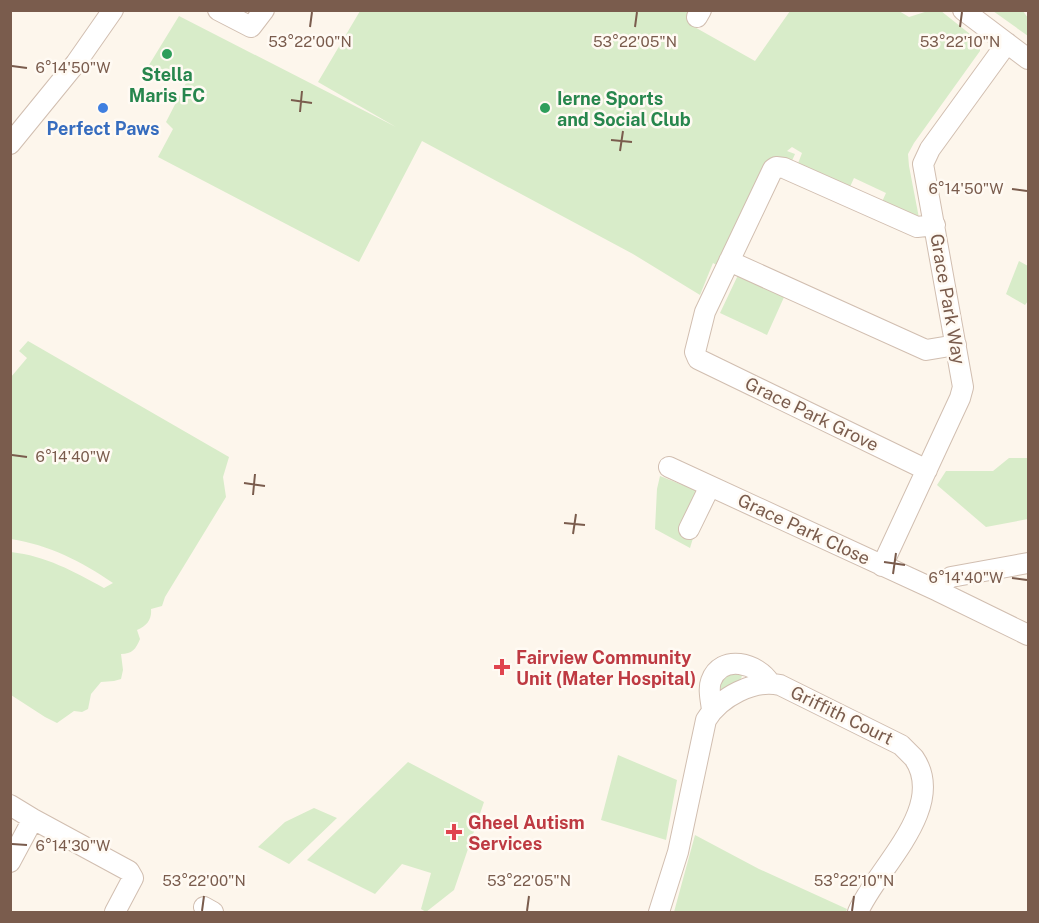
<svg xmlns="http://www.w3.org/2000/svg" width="1039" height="923" font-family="'Public Sans',sans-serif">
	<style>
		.green { fill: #d8ecc9 }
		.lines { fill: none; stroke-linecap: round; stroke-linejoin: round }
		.minor-casing { stroke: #d1beb0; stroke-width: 22 }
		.minor { stroke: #fff; stroke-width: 20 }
		.ticks { fill: none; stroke: #7a5c4d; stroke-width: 2 }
		.leisure-dot { fill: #2e9e5b; stroke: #fffaf3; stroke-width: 2 }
		.shop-dot { fill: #3f7fe0; stroke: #fffaf3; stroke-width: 2 }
		.health-dot { fill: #e0444e; stroke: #fffaf3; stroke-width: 2 }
		.labels { text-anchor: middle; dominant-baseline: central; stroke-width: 5; stroke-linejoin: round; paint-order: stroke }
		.leisure-label { font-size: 18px; font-weight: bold; fill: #27864d; stroke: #fffaf3 }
		.shop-label { font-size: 18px; font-weight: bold; fill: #366cbe; stroke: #fffaf3 }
		.street-label { font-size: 18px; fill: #7a5c4d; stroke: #fffaf3 }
		.health-label { font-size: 18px; font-weight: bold; fill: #be3a42; stroke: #fffaf3; text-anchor: start }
		.ticks-label { font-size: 15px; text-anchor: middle; fill: #7a5c4d; stroke: #fffaf3; stroke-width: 5; stroke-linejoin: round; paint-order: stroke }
	</style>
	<rect width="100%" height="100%" fill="#fdf6ec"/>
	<!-- green -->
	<path class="green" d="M360,11H698L691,25L755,61L790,11H899L909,17L928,11H941L980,42V51L914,143L908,154L909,166L919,218L881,204L886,193L854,178L849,189L797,166L802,153L792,147L787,151L795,154L791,163L782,160L720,267L713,263L700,295L633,254L422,141L359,262L158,157L173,129L166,122L186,83L149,65L179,16L396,127L318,82Z
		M993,11H1023L1028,18V36Z
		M1019,261L1028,266V301L1025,305L1006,294Z
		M739,273L785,295L767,335L720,313Z
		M28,341L229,457L223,477L226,497L165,597L162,606L151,609C152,619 147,626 137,630L140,639C136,649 132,654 121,654L123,670L121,679L114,681L101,682L91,694L88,709L82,712L74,711L57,723L45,717L11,695V552C46,556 73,571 104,588L113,583C81,561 49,545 11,539V377L27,358L19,351Z
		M1009,458H1028V519L986,527L937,485L946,471H993Z
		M660,476L685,486L690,484L698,488L694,535L690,548L655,529L657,489Z
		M727,672L742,673C743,683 729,687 721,690L719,679Z
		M618,755L677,780L666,840L601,820Z
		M408,762L484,802L454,890L426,912L421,909L431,873L402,864L375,894L307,860Z
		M314,808L337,818L289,864L258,847L285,822Z
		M695,835L759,869L847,909L846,912H674Z"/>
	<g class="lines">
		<!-- minor casing -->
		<g class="minor-casing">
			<path id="minor" d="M218,10L251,27L264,10
				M963,10L1028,59
				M697,17L701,10
				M10,144L76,63L113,10
				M729,261L926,350L956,345
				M669,467L938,591L1028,635
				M927,470L698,359L695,352L705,312L773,169L776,167L784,168L917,227L935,225
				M689,529L710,486
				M882,566L960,398L963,387L923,164L930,149L1007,43
				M938,591L943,582L951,577L1028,563
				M712,710C711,701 708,689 711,681C721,653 758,663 770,683
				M10,805L33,819L129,871L133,878L115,912
				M10,862L33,819
				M204,907L213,912
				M659,912L678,852L706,720C720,697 754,679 780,685L901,745C905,749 910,754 914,758C948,808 876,869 858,912"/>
		</g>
		<!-- minor -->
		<use href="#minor" class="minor"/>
	</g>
	<!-- ticks -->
	<path class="ticks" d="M310,27L312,12M635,27L637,12M960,27L962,12M12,66L27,68M291,100L312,103M300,112L302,91M611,140L632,142M620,151L623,131M1012,189L1027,191M12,455L27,457M244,483L265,486M253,495L255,474M564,523L585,525M573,534L576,514M884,562L905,565M893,574L896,553M1012,578L1027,580M12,844L27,845M202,911L204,896M527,911L529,896M852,911L854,896"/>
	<!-- markers -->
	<g class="leisure-dot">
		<circle cx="167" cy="54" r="6"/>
		<circle cx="545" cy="108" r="6"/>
	</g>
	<circle class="shop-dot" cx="103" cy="108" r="6"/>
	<g class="health-dot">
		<path d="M499 658h6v6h6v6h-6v6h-6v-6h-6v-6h6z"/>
		<path d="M451 823h6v6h6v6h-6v6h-6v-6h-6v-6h6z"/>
	</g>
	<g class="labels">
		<!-- leisure labels -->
		<g class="leisure-label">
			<text x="167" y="74">Stella<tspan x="167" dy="21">Maris FC</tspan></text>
			<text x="557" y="98" text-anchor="start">Ierne Sports<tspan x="557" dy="21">and Social Club</tspan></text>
		</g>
		<!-- shop labels -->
		<g class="shop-label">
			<text x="103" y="128">Perfect Paws</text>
		</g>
		<!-- street labels -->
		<g class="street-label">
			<text transform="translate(948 299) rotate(80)">Grace Park Way</text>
			<text transform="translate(812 414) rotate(26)">Grace Park Grove</text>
			<text transform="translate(804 529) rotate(25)">Grace Park Close</text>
			<text transform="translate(842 715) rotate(26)">Griffith Court</text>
		</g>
		<!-- health labels -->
		<g class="health-label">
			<text x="516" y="657">Fairview Community<tspan x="516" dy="21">Unit (Mater Hospital)</tspan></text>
			<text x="468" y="822">Gheel Autism<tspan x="468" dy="21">Services</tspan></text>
		</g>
	</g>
	<g class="ticks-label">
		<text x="310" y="47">53°22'00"N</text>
		<text x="635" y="47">53°22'05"N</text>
		<text x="960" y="47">53°22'10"N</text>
		<text x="73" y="73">6°14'50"W</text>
		<text x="966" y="194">6°14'50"W</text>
		<text x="73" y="462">6°14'40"W</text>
		<text x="966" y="583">6°14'40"W</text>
		<text x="73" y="851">6°14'30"W</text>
		<text x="204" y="886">53°22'00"N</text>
		<text x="529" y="886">53°22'05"N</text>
		<text x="854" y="886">53°22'10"N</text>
	</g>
	<!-- border -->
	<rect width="1039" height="923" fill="none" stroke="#7a5c4d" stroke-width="24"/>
</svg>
